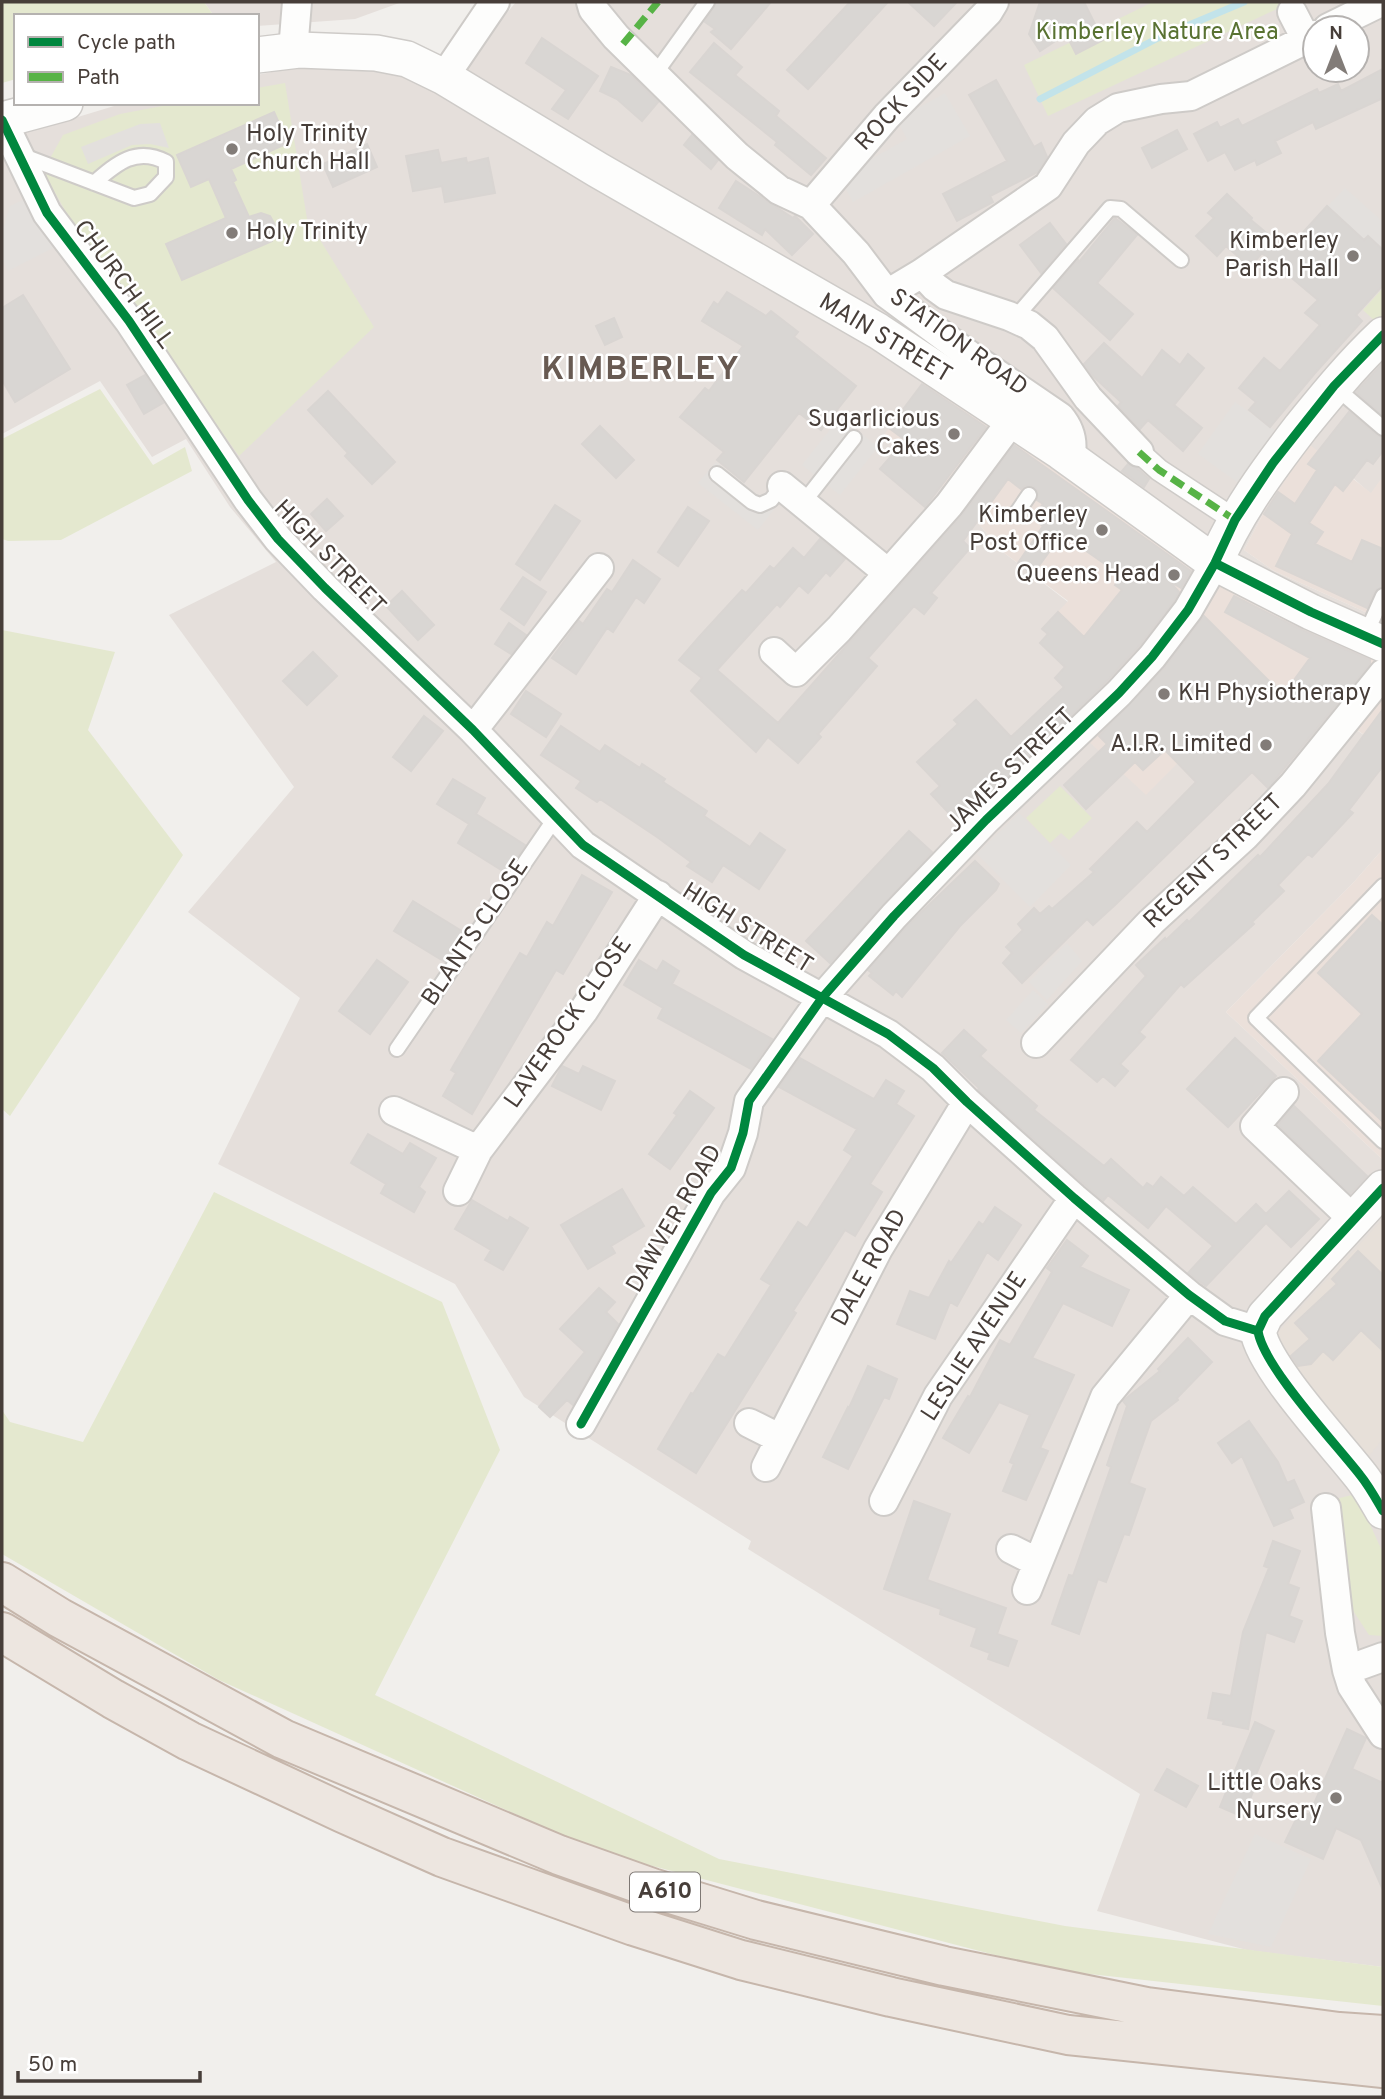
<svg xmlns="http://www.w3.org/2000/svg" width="1385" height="2099" font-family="Overpass,sans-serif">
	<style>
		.residential { fill: #e5dfdb; fill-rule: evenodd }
		.commercial { fill: #ebe0da }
		.education { fill: #e7e0d9 }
		.green { fill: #e4e8cf }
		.parking { fill: #e3e0dd }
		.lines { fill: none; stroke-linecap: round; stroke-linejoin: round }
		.stream { stroke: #c2e3ea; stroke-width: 7 }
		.building { fill: #d9d6d3; stroke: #d9d5d2; stroke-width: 2 }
		.service-casing { stroke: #cecbc8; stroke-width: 18 }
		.pedestrian-casing { stroke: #cecbc8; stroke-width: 24 }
		.minor-casing { stroke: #cecbc8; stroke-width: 32 }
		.tertiary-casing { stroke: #cecbc8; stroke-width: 38 }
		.trunk-casing { stroke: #c6b6ab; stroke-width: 42 }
		.service { stroke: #fdfdfc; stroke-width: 14 }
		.pedestrian { stroke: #fdfdfc; stroke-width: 21 }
		.minor { stroke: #fdfdfc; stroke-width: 28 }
		.tertiary { stroke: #fdfdfc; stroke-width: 35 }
		.trunk { stroke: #ede6e0; stroke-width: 38 }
		.quiet { stroke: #57b346; stroke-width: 7; stroke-dasharray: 14 7; stroke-linecap: butt }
		.cycleway-casing { stroke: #fff; stroke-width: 13 }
		.cycleway { stroke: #00873e; stroke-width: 9 }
		.poi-dot { fill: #827c78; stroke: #fff; stroke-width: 2.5 }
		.labels { text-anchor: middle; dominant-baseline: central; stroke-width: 5; stroke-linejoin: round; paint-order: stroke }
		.shield { fill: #fff; stroke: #7e7874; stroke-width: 2 }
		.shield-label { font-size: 23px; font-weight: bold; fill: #473e39 }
		.park-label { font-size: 24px; fill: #597232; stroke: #fff }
		.street-label { font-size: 24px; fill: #473e39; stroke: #fff }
		.poi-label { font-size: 24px; fill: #473e39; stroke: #fff; text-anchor: end }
		.district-label { font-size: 32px; font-weight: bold; letter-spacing: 2px; fill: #685a52; stroke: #fff }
	</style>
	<rect width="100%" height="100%" fill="#f1efec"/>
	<!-- residential -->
	<path class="residential" d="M204,2H402L355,19L257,26V16H214Z
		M516,2H1383V481L1381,480L1371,494L1353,478L1283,484L1263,514L1244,550L1274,571L1383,620V653L929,374L889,428L946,489L961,510L977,522L1003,552L1068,602L1085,664L1108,687L1264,676L1333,714L1383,748V849L1353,883L1226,1012L1383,1160V1967L1247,1950L1097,1911L1140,1794L748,1549L751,1541L524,1397L455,1284L218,1164L300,998L188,912L294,787L169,615L276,562L230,507L186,439L152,457L100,381L2,434V140L124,103H257V75L306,65L363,69L407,78L439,93ZM1315,28H1357V70H1315Z"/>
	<!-- commercial -->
	<path class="commercial" d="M930,374L1383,653V748L1334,714L1329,720L1264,676L1146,795L1086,739L1108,687L1042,629L1068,601L1003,552L977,522L960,510L946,489L883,436Z
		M1309,444L1371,493L1381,479L1383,481V620L1274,571L1244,550L1263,514Z
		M1383,849V1160L1226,1012L1353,883Z"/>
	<!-- education -->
	<path class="education" d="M1383,1219V1439L1368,1457L1314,1397L1276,1334Z"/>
	<!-- green -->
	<path class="green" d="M2,2H204L214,16H16V79L2,83Z
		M1153,2H1292L1048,116L1024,65Z
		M285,83L307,219L374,327L239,456L72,223L43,171L63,135L120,114L178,103H257V88Z
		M1383,288V315L1376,322L1363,310Z
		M100,389L153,465L185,447L192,471L61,540L8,541L2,539V439Z
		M2,630L115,652L88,730L183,855L10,1116L2,1109Z
		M1060,786L1092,818L1069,840L1061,833L1050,843L1026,818Z
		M214,1192L442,1302L500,1450L375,1695L719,1859L1065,1926L1383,1967V2006L1053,1970L599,1852L219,1680L2,1554V1410L10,1422L83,1442Z
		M1356,1494L1383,1553V1636L1369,1635L1350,1606L1336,1499Z"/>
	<!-- parking -->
	<path class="parking" d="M945,93L970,136L853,202L839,177L907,139L897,120Z
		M160,123L169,148L150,144L132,145L88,164L81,147L140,124Z
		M1345,188L1383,222V250L1369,236L1364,240L1327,207Z
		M25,199L53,248L8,271L2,259V233L10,206Z
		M1235,402L1275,430L1237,482L1198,454Z
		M840,417L878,447L840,495L802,465Z
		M716,462L775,508L758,530L698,483Z
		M1019,813L1071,865L1030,907L977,854Z
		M1067,943L1082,961L1047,1000L1029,982Z
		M1033,990L1048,1004L1021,1033L1006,1020Z
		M1255,1834L1311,1859L1271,1947L1208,1934Z"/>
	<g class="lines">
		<!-- stream -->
		<path class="stream" d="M1040,99L1158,38L1244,2"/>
	</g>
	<!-- building -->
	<path class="building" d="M716,2H771L731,49L711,32L715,29L705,22Z
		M850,2H888L808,89L787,70Z
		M908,2H957L934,26Z
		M1040,2H1084L1103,40L1076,54L1066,34L1040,51L1029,34Z
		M542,38L598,76L568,119L552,109L566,90L526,63Z
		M714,43L742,67L735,75L779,111L776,116L826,158L811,175L775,145L777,142L690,72Z
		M611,67L631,75L658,102L642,121L617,99L600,91Z
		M1383,69V98L1316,129L1313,122L1275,141L1281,153L1257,165L1255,160L1235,170L1225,152L1208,161L1194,134L1217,122L1220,128L1238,119L1242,126L1317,89L1319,93L1338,84L1341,91Z
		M996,80L1034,147L1041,143L1047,157L1038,172L990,196L993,202L957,221L943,194L1007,161L969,95Z
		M274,112L288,143L231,169L236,180L233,182L249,217L261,213L270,216L275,225L272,241L182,280L166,244L226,218L209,179L191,187L177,155Z
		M1177,130L1187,149L1152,168L1142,148Z
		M692,135L718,160L711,169L684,145Z
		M367,144L377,167L333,187L323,164Z
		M438,150L441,163L466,158L467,163L488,158L495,193L445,202L442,186L413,191L406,156Z
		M736,181L793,218L795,216L813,234L792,255L765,229L762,235L719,208Z
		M1227,194L1252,218L1251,220L1287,250L1327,206L1364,240L1368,236L1383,250V285L1356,315L1362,321L1315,373L1270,427L1249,410L1256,402L1239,388L1264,358L1280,371L1320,325L1305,313L1318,300L1262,253L1250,267L1226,246L1217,256L1196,236L1214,218L1208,213Z
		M1115,218L1137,235L1097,283L1133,314L1110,340L1053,288L1078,260L1079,262Z
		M1050,223L1066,244L1041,273L1020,245Z
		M727,292L766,316L771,311L798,332L794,337L856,386L821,430L799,413L744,482L717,460L724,452L680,417L705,388L709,391L743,346L702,321L714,302L718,305Z
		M23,295L70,369L15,402L2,380V308Z
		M614,318L622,337L605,345L596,326Z
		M1104,343L1142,378L1162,350L1180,365L1188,354L1204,368L1174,405L1202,428L1183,451L1148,420L1140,429L1118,406L1121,402L1093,376L1084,364Z
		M1383,363V412L1381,414L1356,392Z
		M145,375L163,403L144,414L127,385Z
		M922,384L986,427L925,507L880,469L905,440L889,428Z
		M328,391L395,462L372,484L345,456L348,453L308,410Z
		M1349,412L1377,435L1383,438V451L1373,464L1367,460L1343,491L1335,484L1309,523L1323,532L1315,544L1352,562L1362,540L1383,549V587L1375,591L1367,608L1276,566L1292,534L1264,514L1278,492L1295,504L1317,470L1308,464Z
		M600,426L634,460L616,478L582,444Z
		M1014,445L1191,571L1181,588L1169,581L1179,592L1174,601L1139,646L1107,681L959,824L931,794L940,786L917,762L958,724L954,720L976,700L1011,737L1064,687L1055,678L1065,667L1040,643L1048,634L1042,629L1058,612L1084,637L1122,590L1115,585L1122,576L1062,534L1033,574L1018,563L1043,526L1032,518L1043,504L1037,500L1038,491L1034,487L1025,486L1021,489L1008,479L963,541L970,548L931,593L937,598L924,614L914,606L868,658L877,666L818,734L821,737L798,763L768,737L756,752L691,691L702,678L679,660L699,637L742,590L746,593L770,566L774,569L793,548L804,558L820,539L845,559L830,576L826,572L808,593L799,585L780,607L777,604L717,670L778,723L961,516Z
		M1128,464L1137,468L1149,479L1144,487L1122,471Z
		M327,499L343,516L326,531L311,514Z
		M555,505L580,521L540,580L516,564Z
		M688,507L709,521L678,566L658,552Z
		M633,560L660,579L644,603L636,597L613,632L607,628L576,674L552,658L579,621L583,624L607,589L612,592Z
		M523,577L546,592L524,625L501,609Z
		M402,591L434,625L418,640L386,606Z
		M1234,596L1302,630L1370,660V664L1268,788L1252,772L1115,905L1093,925L1087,919L1022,983L1003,963L1012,953L1006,947L1023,930L1018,924L1034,908L1040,914L1049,906L1052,909L1094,872L1090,869L1137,822L1147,832L1196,782L1165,750L1143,770L1135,762L1086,809L1064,785L1107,744L1099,736L1164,668L1204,616L1283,695L1310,658L1225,612Z
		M509,623L526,635L511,654L495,644Z
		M313,652L337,676L307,705L283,681Z
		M526,691L561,714L546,737L511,714Z
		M1383,709V766L1349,810L1353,813L1312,857L1308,854L1278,885L1284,891L1252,922L1254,924L1184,987L1181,984L1139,1032L1145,1037L1120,1064L1128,1071L1115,1086L1103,1076L1097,1082L1071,1060L1146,976L1136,965L1165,938L1166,940L1187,920L1189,922L1258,855L1260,857L1328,784Z
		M424,716L443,731L411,771L393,757Z
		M561,726L600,752L605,745L640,768L642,764L665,779L663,782L707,811L704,816L750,847L760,833L785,850L759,889L723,865L712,882L687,866L691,862L657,837L600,799L597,802L576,788L581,781L541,755Z
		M453,779L485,798L476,814L525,845L506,873L458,843L469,824L437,804Z
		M909,831L932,852L830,963L806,941Z
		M975,861L999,884L996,890L960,926L902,997L896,991L893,995L869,976L872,973L868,970L907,926Z
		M582,875L612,892L563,974L556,970L472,1114L443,1096L456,1073L451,1070L520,953L527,957L547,922L553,926Z
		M413,901L465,933L445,962L394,931Z
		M1372,915L1383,925V1122L1318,1061L1362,1014L1318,973Z
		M377,960L408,982L370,1034L339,1011Z
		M639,960L657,971L663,961L679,971L672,984L772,1039L751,1069L658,1018L663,1008L624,985Z
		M964,1030L986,1050L980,1056L1037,1106L1034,1110L1104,1166L1111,1159L1143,1188L1147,1183L1153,1187L1161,1177L1184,1196L1193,1187L1236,1224L1256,1204L1266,1214L1289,1191L1319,1219L1291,1247L1266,1223L1206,1286L1188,1273L1213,1246L1166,1206L1148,1228L1108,1195L1103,1201L1085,1185L978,1090L979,1088L942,1053Z
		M1235,1038L1276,1076L1228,1127L1187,1089Z
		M800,1058L874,1099L886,1080L904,1091L896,1104L914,1116L870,1184L882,1192L855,1236L845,1230L793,1311L796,1313L696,1473L658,1449L691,1393L693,1394L718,1354L725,1358L771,1285L761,1279L798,1222L807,1228L853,1156L844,1150L857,1129L779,1087Z
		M562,1066L579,1074L583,1066L615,1081L601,1110L552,1086Z
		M690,1091L714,1108L670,1169L649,1154L677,1115L674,1113Z
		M1294,1106L1367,1176L1350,1194L1278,1125Z
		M368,1134L403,1154L410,1143L436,1158L419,1187L425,1192L414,1212L381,1193L386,1184L351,1163Z
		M622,1189L644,1226L611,1246L615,1253L588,1269L561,1225Z
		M472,1200L508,1221L510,1217L528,1228L503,1270L485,1260L491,1250L455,1229Z
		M995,1207L1021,1225L998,1260L987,1252L957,1306L950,1302L935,1339L897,1324L910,1291L929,1298L949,1261L951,1263L979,1222L983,1225Z
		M1067,1240L1088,1256L1080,1267L1129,1290L1112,1326L1063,1303L1032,1358L1074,1375L1040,1448L1048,1451L1026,1500L1003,1491L1014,1464L1010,1462L1030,1415L999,1402L969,1453L943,1438L968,1396L970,1397L1000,1340L1010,1345L1052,1272L1047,1268Z
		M1358,1251L1383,1275V1351L1361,1330L1333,1360L1323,1351L1311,1364L1298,1366L1291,1356L1310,1339L1295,1323L1337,1284L1332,1279Z
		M599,1288L615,1302L606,1312L618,1324L573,1405L567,1400L550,1417L539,1407L585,1352L560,1329Z
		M1188,1338L1212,1362L1177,1398L1178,1400L1151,1421L1129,1483L1145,1489L1129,1535L1124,1534L1106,1582L1098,1579L1079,1634L1052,1624L1069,1575L1073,1576L1111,1467L1107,1465L1127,1406L1123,1401L1160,1371L1158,1369Z
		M868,1366L897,1379L889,1399L884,1397L848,1469L823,1457L848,1407L849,1408Z
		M1249,1421L1278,1462L1287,1483L1294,1480L1304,1502L1289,1509L1293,1518L1274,1526L1242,1456L1232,1463L1218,1443Z
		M914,1501L950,1514L927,1580L1006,1608L997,1634L1017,1641L1008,1666L988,1659L990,1653L971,1646L977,1628L940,1614L941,1609L884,1589Z
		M1273,1541L1300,1551L1288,1584L1299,1588L1289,1616L1302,1621L1294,1642L1266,1632L1248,1729L1223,1724L1224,1721L1208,1718L1213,1693L1231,1696L1243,1632L1269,1568L1264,1566Z
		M1255,1722L1274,1731L1255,1777L1258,1779L1243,1817L1220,1807Z
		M1347,1729L1366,1738L1352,1769L1383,1783V1890L1361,1840L1336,1828L1323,1859L1285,1842L1300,1811L1309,1815Z
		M1167,1769L1198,1786L1186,1807L1155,1790Z"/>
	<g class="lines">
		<!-- service casing -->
		<g class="service-casing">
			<path id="service" d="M655,74L707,2
				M21,155L134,198L150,194L166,177V162C136,146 116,164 94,183
				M1015,318L1110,208L1121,209L1181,260
				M1334,386L1383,428
				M717,474L752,502L760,505L771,500L782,486
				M803,503L854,438
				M1016,514L1029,495
				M1365,636L1383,596
				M1383,886L1256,1018L1383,1141
				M397,1049L556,817"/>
		</g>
		<!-- pedestrian casing -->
		<g class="pedestrian-casing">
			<path id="pedestrian" d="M1139,452L1159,470L1235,520"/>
		</g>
		<!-- minor casing -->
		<g class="minor-casing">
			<path id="minor" d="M591,2L593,9L616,37L737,156L779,190L811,205L856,253L887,294L969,355L1060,417C1070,429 1074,442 1070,458
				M1292,12L1306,39
				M1328,28L1381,2
				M293,51L297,2
				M444,77L495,2
				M2,120L47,213L129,321L248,500L278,539L325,588L473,730L583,845L744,955L888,1034L933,1068L967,1102L1074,1198L1189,1295L1225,1321L1258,1331
				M811,205L887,116L988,12L994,2
				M922,273L935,287L946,295L1009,316L1029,325L1045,338L1088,398L1139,452
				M887,294L922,273L1048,186L1076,143L1097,121L1118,108L1161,99L1191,96L1315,35
				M782,486L888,573
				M774,652L796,672L839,629L949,505L1013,419
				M473,730L599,568
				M1036,1043L1151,922L1245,836L1293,785L1383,674
				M1284,1092L1255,1126L1354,1220
				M394,1111L478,1150
				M458,1191L478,1150L584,1010L658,895
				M749,1423L779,1438
				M581,1424L711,1193L731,1168L743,1133L749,1101L822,998L894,916L986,820L1119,693L1152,657L1188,610L1215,563
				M766,1467L878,1249L967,1102
				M884,1501L938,1396L1074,1198
				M1326,1508L1340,1633L1347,1670L1352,1686L1383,1734
				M1011,1549L1037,1562
				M1027,1590L1105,1397L1189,1295
				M1347,1670L1383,1657"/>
		</g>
		<!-- tertiary casing -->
		<g class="tertiary-casing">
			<path id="tertiary" d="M257,55L299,50L376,53L407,59L444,77L598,170L878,331L1061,452L1215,563L1311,612L1383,644
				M2,120L65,103
				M1215,563C1236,513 1268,470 1301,427C1327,395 1353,363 1383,335
				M1383,1188L1265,1316L1258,1331C1263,1366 1335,1443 1360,1475C1369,1486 1376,1499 1383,1511"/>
		</g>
		<!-- trunk casing -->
		<g class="trunk-casing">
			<path id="trunk" d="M2,1582L60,1618L283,1739L559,1855L652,1888L756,1920L944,1966L1147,2007L1339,2032L1383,2035
				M2,1632L113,1699L189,1741L343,1813L442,1857L634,1926L741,1960L891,1997L1068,2035L1383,2068"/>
		</g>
		<!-- service -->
		<use href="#service" class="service"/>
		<!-- pedestrian -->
		<use href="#pedestrian" class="pedestrian"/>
		<!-- minor -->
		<use href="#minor" class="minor"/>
		<!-- tertiary -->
		<use href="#tertiary" class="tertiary"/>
		<!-- trunk -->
		<use href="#trunk" class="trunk"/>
		<!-- quiet -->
		<path class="quiet" d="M623,44L658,2
			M1139,452L1159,470L1235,520"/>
		<!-- cycleway casing -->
		<g class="cycleway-casing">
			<path id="cycleway" d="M2,120L47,213L129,321L248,500L278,539L325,588L473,730L583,845L744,955L888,1034L933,1068L967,1102L1074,1198L1189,1295L1225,1321L1258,1331
				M1215,563L1311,612L1383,644
				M1258,1331C1263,1366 1335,1443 1360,1475C1369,1486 1376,1499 1383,1511
				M1258,1331L1265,1316L1383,1188
				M581,1424L711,1193L731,1168L743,1133L749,1101L822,998L894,916L986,820L1119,693L1152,657L1188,610L1215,563L1235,520L1273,463L1334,386L1383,335"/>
		</g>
		<!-- cycleway -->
		<use href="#cycleway" class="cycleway"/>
	</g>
	<!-- markers -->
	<g class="poi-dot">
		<circle cx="232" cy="149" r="7"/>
		<circle cx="232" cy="233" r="7"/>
		<circle cx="1353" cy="256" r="7"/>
		<circle cx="954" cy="434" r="7"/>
		<circle cx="1102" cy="530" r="7"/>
		<circle cx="1174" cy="575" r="7"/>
		<circle cx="1164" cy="694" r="7"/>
		<circle cx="1266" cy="745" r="7"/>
		<circle cx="1336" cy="1798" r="7"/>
	</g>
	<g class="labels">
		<!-- shield labels -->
		<rect class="shield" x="630" y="1872.5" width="70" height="39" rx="5"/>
		<g class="shield-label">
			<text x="665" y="1892">A610</text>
		</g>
		<!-- park labels -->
		<g class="park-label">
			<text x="1157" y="33">Kimberley Nature Area</text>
		</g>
		<!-- street labels -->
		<g class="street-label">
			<text transform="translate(902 103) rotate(-47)">ROCK SIDE</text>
			<text transform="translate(123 285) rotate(54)">CHURCH HILL</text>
			<text transform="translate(885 339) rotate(31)">MAIN STREET</text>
			<text transform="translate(958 343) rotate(36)">STATION ROAD</text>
			<text transform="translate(329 558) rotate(46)">HIGH STREET</text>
			<text transform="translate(1011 771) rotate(-44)">JAMES STREET</text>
			<text transform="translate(1214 862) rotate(-44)">REGENT STREET</text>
			<text transform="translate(747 929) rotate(32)">HIGH STREET</text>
			<text transform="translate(476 933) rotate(-56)">BLANTS CLOSE</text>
			<text transform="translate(569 1023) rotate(-55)">LAVEROCK CLOSE</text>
			<text transform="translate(675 1219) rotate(-60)">DAWVER ROAD</text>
			<text transform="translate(870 1268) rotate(-61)">DALE ROAD</text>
			<text transform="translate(975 1347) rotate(-57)">LESLIE AVENUE</text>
		</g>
		<!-- poi labels -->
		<g class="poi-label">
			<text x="246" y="135" text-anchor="start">Holy Trinity<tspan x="246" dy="28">Church Hall</tspan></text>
			<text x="246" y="233" text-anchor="start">Holy Trinity</text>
			<text x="1339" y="242">Kimberley<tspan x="1339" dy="28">Parish Hall</tspan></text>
			<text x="940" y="420">Sugarlicious<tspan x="940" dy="28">Cakes</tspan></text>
			<text x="1088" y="516">Kimberley<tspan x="1088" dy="28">Post Office</tspan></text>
			<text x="1160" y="575">Queens Head</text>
			<text x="1178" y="694" text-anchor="start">KH Physiotherapy</text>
			<text x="1252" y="745">A.I.R. Limited</text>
			<text x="1322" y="1784">Little Oaks<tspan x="1322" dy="28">Nursery</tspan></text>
		</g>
		<!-- district labels -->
		<g class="district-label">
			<text x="641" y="371">KIMBERLEY</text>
		</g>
	</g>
	<!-- border -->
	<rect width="1385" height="2099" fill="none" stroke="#473e39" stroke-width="7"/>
	<!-- legend -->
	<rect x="14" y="14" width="245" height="91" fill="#ffffff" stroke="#b5b2b0" stroke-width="2"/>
	<rect x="28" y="37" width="35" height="10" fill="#00873e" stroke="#b5b2b0" stroke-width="2"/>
	<text x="77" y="49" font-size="21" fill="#473e39">Cycle path</text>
	<rect x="28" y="72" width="35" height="10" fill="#57b346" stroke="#b5b2b0" stroke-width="2"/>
	<text x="77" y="84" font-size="21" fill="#473e39">Path</text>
	<!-- north arrow -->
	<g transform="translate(1336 49)"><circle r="33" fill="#ffffff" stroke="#b5b2b0" stroke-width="2"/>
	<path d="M0-5L12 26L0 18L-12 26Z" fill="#827c78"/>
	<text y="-10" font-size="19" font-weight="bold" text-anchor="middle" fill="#473e39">N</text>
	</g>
	<!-- scale -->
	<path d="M18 2071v10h182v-10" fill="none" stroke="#473e39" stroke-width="3.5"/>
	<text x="28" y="2071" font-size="21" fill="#473e39" stroke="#ffffff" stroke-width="5" paint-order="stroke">50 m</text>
</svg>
